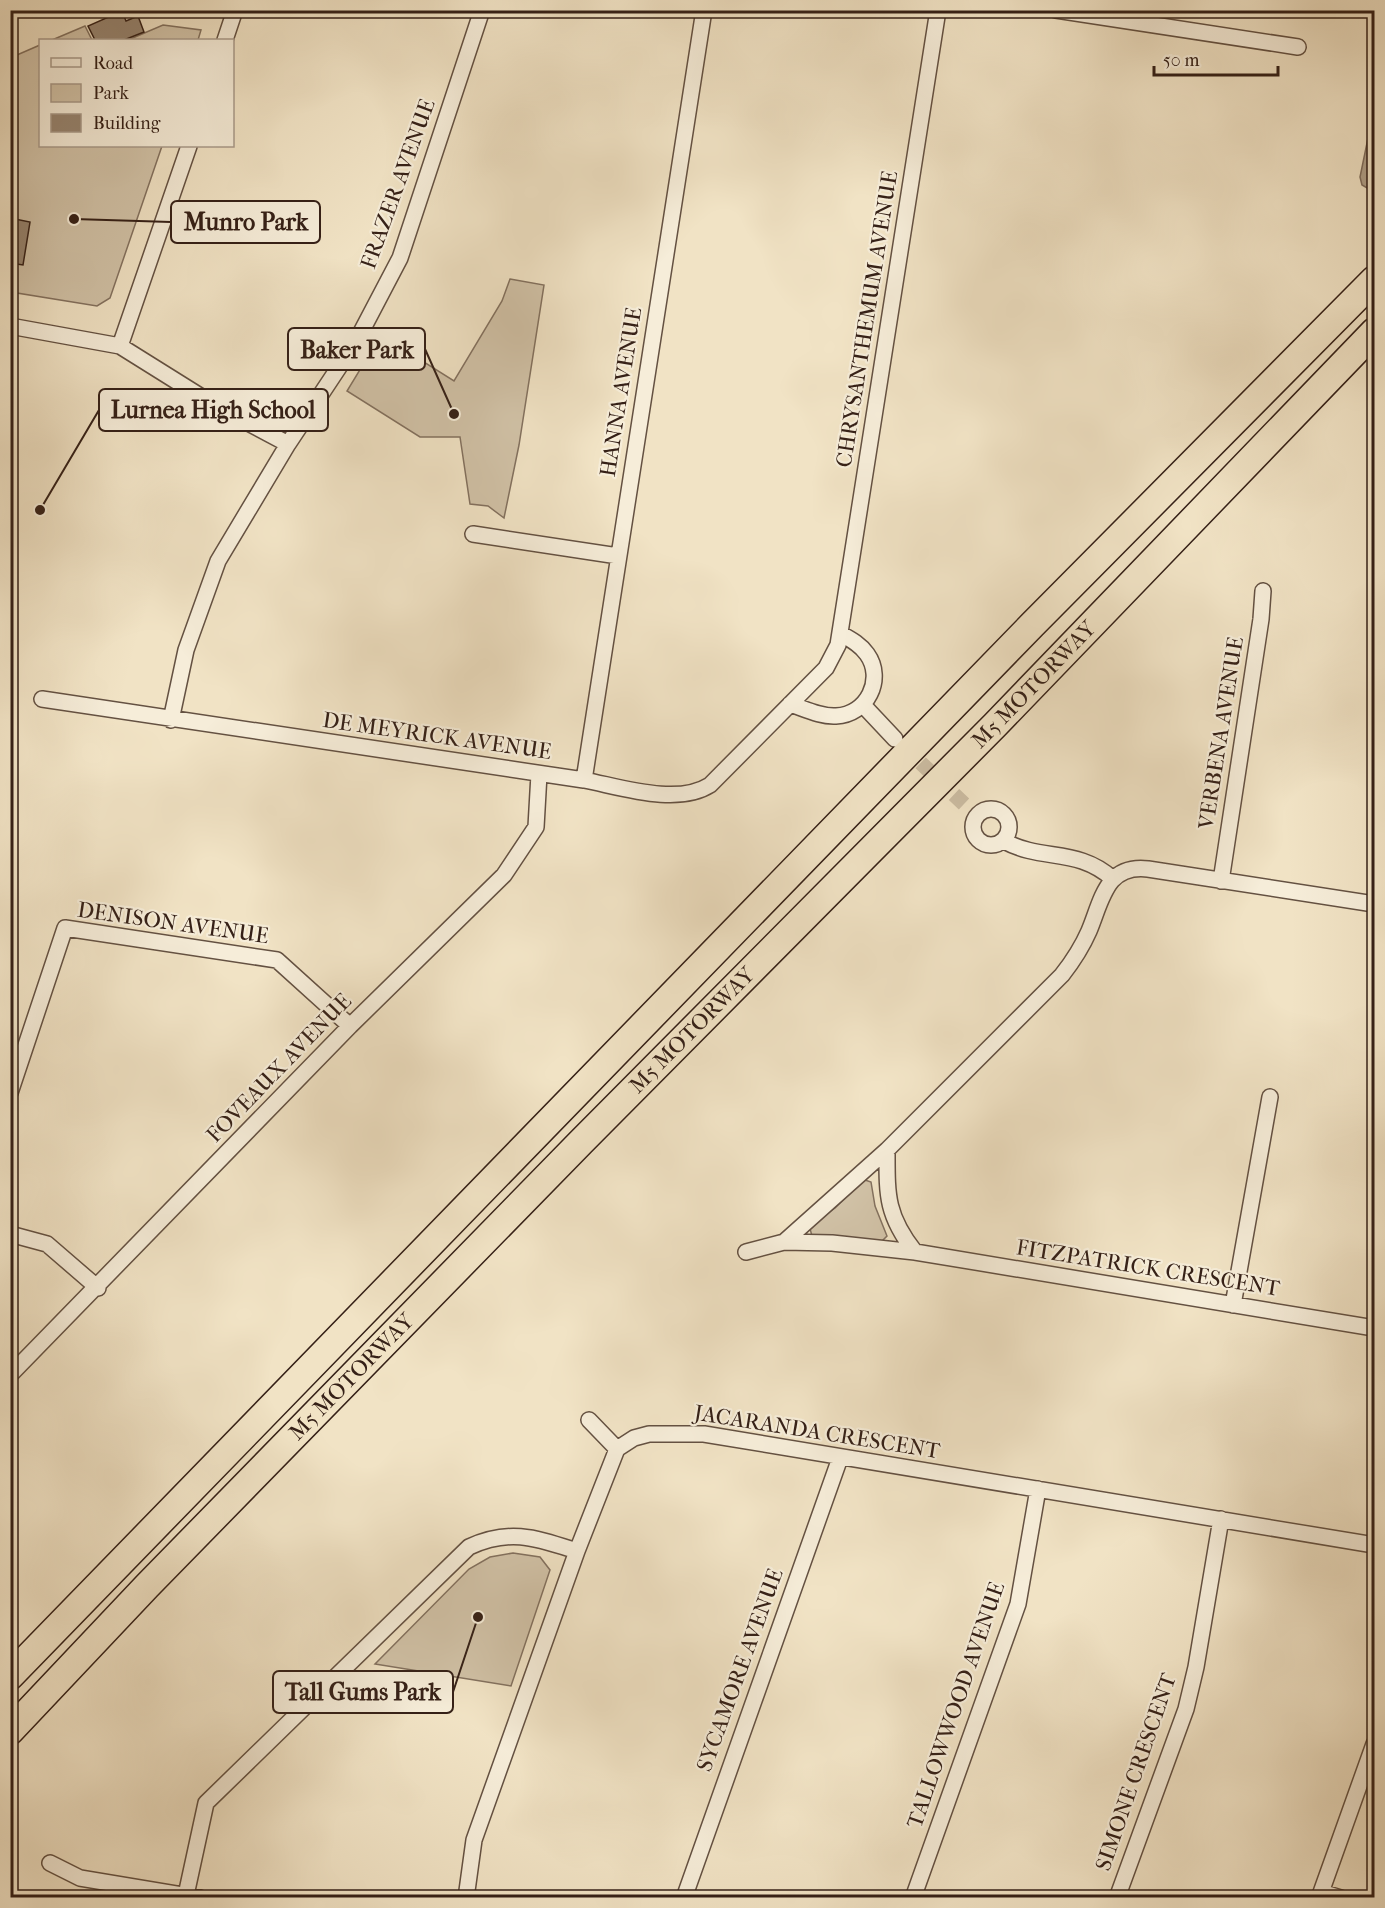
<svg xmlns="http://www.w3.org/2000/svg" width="1385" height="1908" font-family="'IM FELL French Canon',serif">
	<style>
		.green { fill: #d1c2a7; stroke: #83715f; stroke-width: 1.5 }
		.water { fill: url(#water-ripples); stroke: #7f6d5c; stroke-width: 1.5 }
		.building { fill: #978571; stroke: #352017; stroke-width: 1.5 }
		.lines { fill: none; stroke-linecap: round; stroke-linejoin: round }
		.minor-tunnel { stroke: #cbbca2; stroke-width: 15; stroke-dasharray: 15 8; stroke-linecap: butt }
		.minor-casing { stroke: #645142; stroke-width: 18 }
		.motorway-casing { stroke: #352017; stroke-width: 30 }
		.minor { stroke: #f6edd9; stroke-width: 15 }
		.motorway { stroke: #f1e3c5; stroke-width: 27 }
		.labels { text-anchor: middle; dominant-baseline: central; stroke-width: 4.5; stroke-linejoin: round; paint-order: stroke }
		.street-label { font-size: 22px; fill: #352017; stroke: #f6edd9 }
		.leader { fill: none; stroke: #352017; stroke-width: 2 }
		.callout-dot { fill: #352017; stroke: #f6edd9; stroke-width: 2 }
		.callout { fill: #f6edd9; stroke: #352017; stroke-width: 2 }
		.callout-label { font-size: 24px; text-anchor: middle; font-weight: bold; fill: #352017 }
	</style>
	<defs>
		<pattern id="water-ripples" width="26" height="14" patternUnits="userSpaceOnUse" patternTransform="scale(1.5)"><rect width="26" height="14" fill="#b1a18a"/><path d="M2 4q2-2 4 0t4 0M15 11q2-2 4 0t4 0" fill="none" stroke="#918370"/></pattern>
	</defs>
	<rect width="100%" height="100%" fill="#f1e3c5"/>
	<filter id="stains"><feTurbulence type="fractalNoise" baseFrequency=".00333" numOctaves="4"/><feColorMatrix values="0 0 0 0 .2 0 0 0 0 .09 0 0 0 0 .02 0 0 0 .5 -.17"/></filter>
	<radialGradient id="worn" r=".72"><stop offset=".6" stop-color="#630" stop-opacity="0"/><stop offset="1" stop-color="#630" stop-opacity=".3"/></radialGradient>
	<!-- green -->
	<path class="green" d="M163,25L201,30L198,40H128Z
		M85,26L92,40H52Z
		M40,45V146H162L110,298L97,306L11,292L10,58Z
		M510,279L544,285L519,445L504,518L488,506L470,504L460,437H420L347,391L381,335L454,381L502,301Z
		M865,1180L871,1182L875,1206L887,1236L880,1243L812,1236L809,1225L835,1208L861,1182Z
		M513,1553L540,1557L550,1570L511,1686L375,1664L469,1569L490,1557Z"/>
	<!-- water -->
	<path class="water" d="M1374,109V192L1362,185L1360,177Z"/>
	<!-- building -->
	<path class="building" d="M122,11L126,21L138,16L144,32L124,40H95L88,26Z
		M10,218L30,222L23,265L10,263Z"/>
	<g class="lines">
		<!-- minor-tunnel -->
		<path class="minor-tunnel" d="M904,747L964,804"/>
		<!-- minor casing -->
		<g class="minor-casing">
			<path id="minor" d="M1056,10L1298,47
				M225,40L235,10
				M10,326L120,346L216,406L288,444
				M120,346L189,146
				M473,534L618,556
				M42,699L584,780C621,787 677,806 710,785L826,668L838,645L938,10
				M790,704C805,709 821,717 836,716C867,715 885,679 867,654C860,644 850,639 841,634
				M863,705L895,739
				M171,720L186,650L218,561L288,444L357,340L400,258L482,10
				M584,780L704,10
				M973 827a18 18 0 1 1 36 0a18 18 0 1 1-36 0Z
				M1004,841C1043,862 1077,847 1113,879
				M1221,881L1261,619L1263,591
				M10,1093L65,928L277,960L350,1026
				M887,1150C887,1195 886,1215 915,1252L1374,1328
				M10,1234L47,1244L98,1288
				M784,1242L832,1243L915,1252
				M746,1252L784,1242L887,1150L1062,975C1073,961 1082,947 1089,931C1102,900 1106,864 1148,869L1374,904
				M1233,1305L1270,1097
				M10,1375L350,1026L504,875L536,827L539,774
				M589,1420L617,1449
				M50,1863L80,1878L200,1898
				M1321,1892L1341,1898
				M186,1895L206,1803L469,1547C510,1528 536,1538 577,1551
				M466,1898L474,1840L577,1551L617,1449L634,1438L649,1434H704L1374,1545
				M684,1898L840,1458
				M913,1898L1018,1604L1038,1489
				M1117,1898L1186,1709L1196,1667L1221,1519
				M1319,1898L1374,1744"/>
		</g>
		<!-- motorway casing -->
		<g class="motorway-casing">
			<g id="motorway">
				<path d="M10,1676L1032,625L1374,280"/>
				<path id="s1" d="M10,1731L147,1586L581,1142L995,725L1374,332"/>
			</g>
		</g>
		<!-- minor -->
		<use href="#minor" class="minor"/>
		<!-- motorway -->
		<use href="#motorway" class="motorway"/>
	</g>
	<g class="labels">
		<!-- street labels -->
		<g class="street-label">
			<text transform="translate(398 184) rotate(-70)">FRAZER AVENUE</text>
			<text transform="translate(867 319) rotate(-81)">CHRYSANTHEMUM AVENUE</text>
			<text transform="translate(621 392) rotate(-81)">HANNA AVENUE</text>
			<text stroke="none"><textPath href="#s1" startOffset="1464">M5 MOTORWAY</textPath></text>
			<text transform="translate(1221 733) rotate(-81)">VERBENA AVENUE</text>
			<text transform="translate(437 736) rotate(8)">DE MEYRICK AVENUE</text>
			<text transform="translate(173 923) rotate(8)">DENISON AVENUE</text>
			<text stroke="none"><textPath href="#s1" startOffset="978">M5 MOTORWAY</textPath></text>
			<text transform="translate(279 1068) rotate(-46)">FOVEAUX AVENUE</text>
			<text transform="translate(1148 1268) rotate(9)">FITZPATRICK CRESCENT</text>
			<text stroke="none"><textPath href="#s1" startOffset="492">M5 MOTORWAY</textPath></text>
			<text transform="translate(817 1432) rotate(9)">JACARANDA CRESCENT</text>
			<text transform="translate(740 1670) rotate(-70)">SYCAMORE AVENUE</text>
			<text transform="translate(956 1705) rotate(-71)">TALLOWWOOD AVENUE</text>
			<text transform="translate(1136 1772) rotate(-71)">SIMONE CRESCENT</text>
		</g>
	</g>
	<!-- callouts -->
	<path class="leader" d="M74 219L171 222M454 414L425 349M40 510L99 410M478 1617L453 1692"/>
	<g class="callout-dot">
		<circle cx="74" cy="219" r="6"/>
		<circle cx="454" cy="414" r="6"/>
		<circle cx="40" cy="510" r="6"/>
		<circle cx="478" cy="1617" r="6"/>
	</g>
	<g class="callout">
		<rect x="171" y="201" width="149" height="42" rx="6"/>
		<rect x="288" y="328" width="137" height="42" rx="6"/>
		<rect x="99" y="389" width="229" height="42" rx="6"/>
		<rect x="273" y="1671" width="180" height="42" rx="6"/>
	</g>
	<g class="callout-label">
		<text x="246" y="230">Munro Park</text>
		<text x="357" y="358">Baker Park</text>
		<text x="213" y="418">Lurnea High School</text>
		<text x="363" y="1700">Tall Gums Park</text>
	</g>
	<!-- margin -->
	<rect width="1385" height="1908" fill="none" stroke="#f1e3c5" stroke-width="36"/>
	<rect x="12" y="12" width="1361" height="1884" fill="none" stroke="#352017" stroke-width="3"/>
	<rect x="18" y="18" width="1349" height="1872" fill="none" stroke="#352017" stroke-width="1.5"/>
	<!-- legend -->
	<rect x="39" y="39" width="195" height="108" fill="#f6edd9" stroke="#a99b8b" stroke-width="1.5"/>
	<rect x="51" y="58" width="30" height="9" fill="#f6edd9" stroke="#a99b8b" stroke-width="1.5"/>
	<text x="93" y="69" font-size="18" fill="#352017">Road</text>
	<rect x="51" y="84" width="30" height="18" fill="#d1c2a7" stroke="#a99b8b" stroke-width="1.5"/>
	<text x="93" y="99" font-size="18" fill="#352017">Park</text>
	<rect x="51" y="114" width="30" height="18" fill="#978571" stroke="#a99b8b" stroke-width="1.5"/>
	<text x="93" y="129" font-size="18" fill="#352017">Building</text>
	<!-- scale -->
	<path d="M1154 66v9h124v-9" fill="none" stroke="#352017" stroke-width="3"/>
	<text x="1163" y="66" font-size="18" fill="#352017" stroke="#f6edd9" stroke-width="4.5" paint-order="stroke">50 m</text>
	<rect width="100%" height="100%" filter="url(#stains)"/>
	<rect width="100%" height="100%" fill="url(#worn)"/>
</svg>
